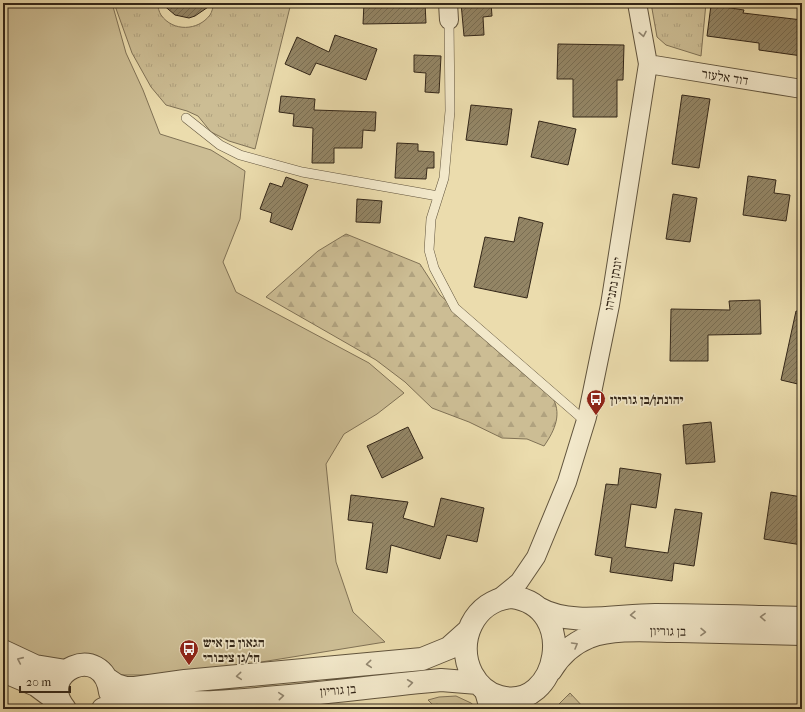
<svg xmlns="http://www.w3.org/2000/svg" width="805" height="712" font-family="'IM FELL French Canon','Frank Ruhl Libre',serif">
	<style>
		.grass { fill: #ccbd94; stroke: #807256 }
		.forest { fill: url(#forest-firs); stroke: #807256 }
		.park { fill: url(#park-tufts); stroke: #807256 }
		.building { fill: url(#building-hatch); stroke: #332618 }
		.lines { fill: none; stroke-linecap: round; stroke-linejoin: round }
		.service-casing { stroke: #61543d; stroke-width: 10 }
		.minor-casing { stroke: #61543d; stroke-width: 20 }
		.tertiary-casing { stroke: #61543d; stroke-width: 24 }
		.service { stroke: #f2e8ca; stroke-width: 9 }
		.minor { stroke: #f2e8ca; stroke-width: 18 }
		.tertiary { stroke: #f2e8ca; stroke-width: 22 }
		.oneway { stroke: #928771 }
		.labels { text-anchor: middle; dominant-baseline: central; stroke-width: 3.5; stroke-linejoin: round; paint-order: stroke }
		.street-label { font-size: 13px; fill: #332618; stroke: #f2e8ca }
		.poi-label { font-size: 13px; font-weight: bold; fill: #332618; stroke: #f2e8ca; text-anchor: start }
	</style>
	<defs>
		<pattern id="forest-firs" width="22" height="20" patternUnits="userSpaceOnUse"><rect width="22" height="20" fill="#ccbd94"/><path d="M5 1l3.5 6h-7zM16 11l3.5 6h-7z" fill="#b0a27f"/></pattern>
		<pattern id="park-tufts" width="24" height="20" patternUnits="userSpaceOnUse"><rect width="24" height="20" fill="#ccbd94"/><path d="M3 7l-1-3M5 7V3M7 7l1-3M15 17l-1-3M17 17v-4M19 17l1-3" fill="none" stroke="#b0a27f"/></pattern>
		<pattern id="building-hatch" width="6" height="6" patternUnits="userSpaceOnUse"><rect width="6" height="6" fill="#938565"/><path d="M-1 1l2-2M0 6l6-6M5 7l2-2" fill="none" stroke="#796d52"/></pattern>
	</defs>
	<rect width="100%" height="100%" fill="#ebdcad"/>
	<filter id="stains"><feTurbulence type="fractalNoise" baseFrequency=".005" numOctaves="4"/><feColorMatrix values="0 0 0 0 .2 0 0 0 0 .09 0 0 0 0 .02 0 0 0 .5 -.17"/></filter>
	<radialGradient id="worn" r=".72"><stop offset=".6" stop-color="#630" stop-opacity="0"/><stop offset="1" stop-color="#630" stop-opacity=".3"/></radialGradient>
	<!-- grass -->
	<path class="grass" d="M3,3H112L126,53L143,90L160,134L211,150L245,171L240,219L223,262L236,292L369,363L404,393L377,414L344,434L326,464L336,562L353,612L385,642L181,675H119L105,661L79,657L58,662L39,657L3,643Z"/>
	<!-- forest -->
	<path class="forest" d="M346,234L420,264L440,295L551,395C563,413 555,430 544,446L527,439L502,438L469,422L432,408L405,382L376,360L266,297L318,251Z"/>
	<!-- park -->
	<path class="park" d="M114,3H157C158,7 159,12 161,15C173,32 198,31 210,15C212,12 213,7 214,3H291L255,149L229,141L211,132L198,116L187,111L166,105L151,87L132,53Z
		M651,3H706L701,56L666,45L657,37Z
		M570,693L585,709H564L559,704Z
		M456,696L471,703L478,709H437L428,700L439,697Z"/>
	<!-- building -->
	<path class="building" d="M161,3H214L195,16L189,18L175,15Z
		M364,3H425L426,23L363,24Z
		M461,3H491L492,16L483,17L484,35L464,36Z
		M711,5L744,10L743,13L802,20V56L759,50V43L707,36Z
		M335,35L377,49L366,80L316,63L310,75L285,64L297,37L329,52Z
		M558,44L624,45L623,80H617V117H573V79H557Z
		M414,55L441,56L439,93L425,92L426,73L414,72Z
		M682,95L710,99L699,168L672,164Z
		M281,96L315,99L314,110L376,112L375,131L363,130L362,148H334V163H312L313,128L293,126L294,114L279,112Z
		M471,105L512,109L507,145L466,140Z
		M539,121L576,129L568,165L531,157Z
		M397,143L418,144V151L434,152V168H427L426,179L395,178Z
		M748,176L776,180L774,193L790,195L786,221L743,215Z
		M286,177L308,185L292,230L270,222L272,213L260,209L270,183L282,187Z
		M673,194L697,198L690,242L666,239Z
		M357,199L382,201L380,223L356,222Z
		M519,217L543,223L527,298L474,287L485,237L514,242Z
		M760,300L761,334L708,335V361H670L671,309L730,310L729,301Z
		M796,311L802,312V385L781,380Z
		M711,422L715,462L686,464L683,425Z
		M408,427L423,458L382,478L367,446Z
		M620,468L661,474L656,508L631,504L625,547L668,553L675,509L702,513L694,566L674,563L672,581L610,572L612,558L595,555L606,484L618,485Z
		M771,492L802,497V545L764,539Z
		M351,495L408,502L403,518L434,527L441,498L484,508L477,542L447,535L440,559L391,545L387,573L366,569L373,523L348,520Z"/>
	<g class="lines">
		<!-- service casing -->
		<g class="service-casing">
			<path id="service" d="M449,20L450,111L444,178L431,219L429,250L434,268L455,308L585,421
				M186,118L220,145L240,155L302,172L438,196"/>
		</g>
		<!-- minor casing -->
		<g class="minor-casing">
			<path id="minor" d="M448,3L449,20
				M648,64L802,89
				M497,600L519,582L536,557L567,482L587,417L610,305L648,64L637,3
				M483,688L489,709"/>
		</g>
		<!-- tertiary casing -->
		<g class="tertiary-casing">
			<path id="tertiary" d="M512,597C579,606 559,712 500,697C488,694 478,685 472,674C455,642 474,600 512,597Z
				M538,608C571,627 618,615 655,615C704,615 753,617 802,618
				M3,651L35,666L66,671
				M551,670C560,655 572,644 589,637C615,627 653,631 680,631C721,632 761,633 802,634
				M3,671L36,685L59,702
				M107,679L116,685L126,688H135L185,681L422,659L449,648L468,631
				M65,709C34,672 103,640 110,692
				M103,709C136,693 179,704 214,702C290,698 366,687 441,680L478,683"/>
		</g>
		<!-- service -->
		<use href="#service" class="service"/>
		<!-- minor -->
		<use href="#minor" class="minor"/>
		<!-- tertiary -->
		<use href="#tertiary" class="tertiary"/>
	</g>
	<!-- one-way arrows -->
	<defs><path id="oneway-chevron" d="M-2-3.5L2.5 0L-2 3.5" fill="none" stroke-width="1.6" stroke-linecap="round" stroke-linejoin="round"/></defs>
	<g class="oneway">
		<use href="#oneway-chevron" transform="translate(643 34) rotate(79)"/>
		<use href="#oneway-chevron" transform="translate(633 615) rotate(178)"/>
		<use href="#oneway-chevron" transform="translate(763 617) rotate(-179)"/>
		<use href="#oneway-chevron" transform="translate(703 632) rotate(1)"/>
		<use href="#oneway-chevron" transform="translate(575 645) rotate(-30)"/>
		<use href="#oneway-chevron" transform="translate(20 660) rotate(-156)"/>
		<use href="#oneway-chevron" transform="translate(369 664) rotate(175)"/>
		<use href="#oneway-chevron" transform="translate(239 676) rotate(175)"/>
		<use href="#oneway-chevron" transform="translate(410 683) rotate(-7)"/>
		<use href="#oneway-chevron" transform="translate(281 696) rotate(-5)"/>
	</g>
	<!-- icons -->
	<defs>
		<g id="bus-pin" transform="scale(1)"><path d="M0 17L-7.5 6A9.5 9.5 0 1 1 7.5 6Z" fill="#8f2418" stroke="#f2e8ca"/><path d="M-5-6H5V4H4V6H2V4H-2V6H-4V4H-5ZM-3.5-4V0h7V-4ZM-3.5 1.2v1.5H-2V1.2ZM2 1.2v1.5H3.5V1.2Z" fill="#fff"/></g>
	</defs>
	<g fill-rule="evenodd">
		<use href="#bus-pin" x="596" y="399"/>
		<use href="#bus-pin" x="189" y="649"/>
	</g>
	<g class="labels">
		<!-- street labels -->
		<g class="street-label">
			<text transform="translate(725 77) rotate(9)">דוד אלעזר</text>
			<text transform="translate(613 284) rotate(-80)">יונתן נתניהו</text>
			<text transform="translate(668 631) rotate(1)">בן גוריון</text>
			<text transform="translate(338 690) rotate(-5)">בן גוריון</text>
		</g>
		<!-- poi labels -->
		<g class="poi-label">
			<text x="610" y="399">יהונתן/בן גוריון</text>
			<text x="203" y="642">הגאון בן איש<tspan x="203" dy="15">חי/גן ציבורי</tspan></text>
		</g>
	</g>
	<!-- margin -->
	<rect width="805" height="712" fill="none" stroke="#ebdcad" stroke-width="16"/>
	<rect x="4" y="4" width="797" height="704" fill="none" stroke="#332618" stroke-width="2"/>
	<rect x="8" y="8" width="789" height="696" fill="none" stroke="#332618"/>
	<!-- scale -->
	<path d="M20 686v6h50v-6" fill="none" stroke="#332618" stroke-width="2"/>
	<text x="26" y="686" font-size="12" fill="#332618" stroke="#f2e8ca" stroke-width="3" paint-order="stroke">20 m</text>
	<rect width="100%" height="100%" filter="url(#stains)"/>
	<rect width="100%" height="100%" fill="url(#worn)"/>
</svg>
